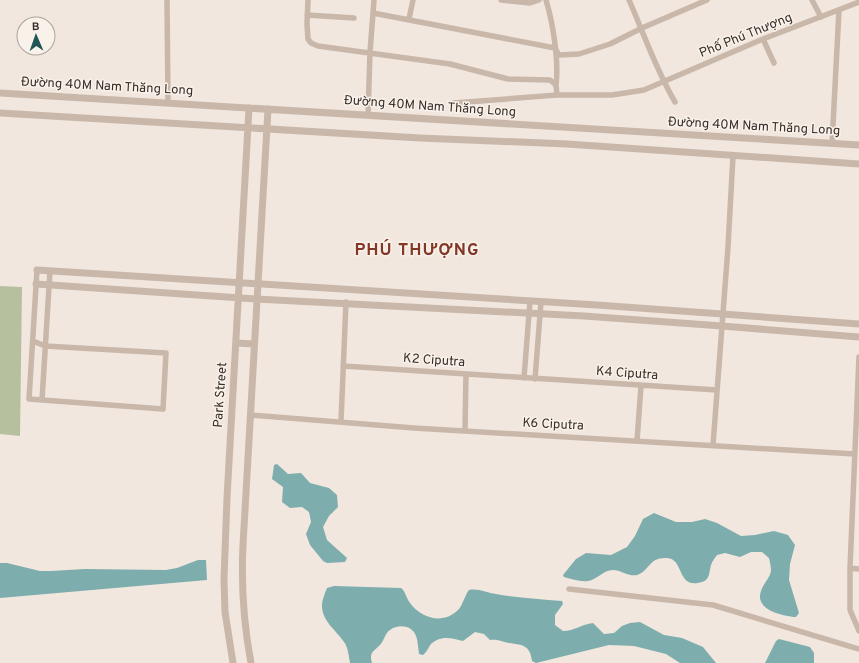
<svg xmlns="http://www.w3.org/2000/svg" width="859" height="663" font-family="Overpass,sans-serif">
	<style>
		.green { fill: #b6c09e }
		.water { fill: #7eadad }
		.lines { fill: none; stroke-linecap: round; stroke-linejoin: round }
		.minor { stroke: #c9b7aa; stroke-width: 5.5 }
		.tertiary { stroke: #c9b7aa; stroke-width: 7 }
		.labels { text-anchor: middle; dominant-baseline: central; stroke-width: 3; stroke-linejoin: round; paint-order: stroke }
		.street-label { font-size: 13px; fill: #372d29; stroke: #f9f2ea }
		.district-label { font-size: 17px; font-weight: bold; letter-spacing: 1px; fill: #833726; stroke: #f9f2ea }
	</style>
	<rect width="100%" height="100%" fill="#f1e7de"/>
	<!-- green -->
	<path class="green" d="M0,286L22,287L20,436L0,434Z"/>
	<!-- water -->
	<path class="water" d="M277,464L288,474L301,473L310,483L329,488L337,495L338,507L329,516L323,527L327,540L347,558L345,562L327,563L323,561L310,545L306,534L311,522L309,512L302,507L290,508L282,502L283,487L272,479L274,465Z
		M654,513L676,522H692L705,519L717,523L741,536L755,535L774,531L788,535L795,545L790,564L789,580L799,613L796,617C783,616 754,610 761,591C763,584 770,578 771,571C771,567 770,562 769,558L762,552H751L740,557L725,553L717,555C715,558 712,561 711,565C709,572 710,580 702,582C676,590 685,559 667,558C648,557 651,570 637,575C629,577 621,570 613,570C603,570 597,580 588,581C580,582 572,579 564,577L563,575L576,559L586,553L611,555L627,547L635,536L643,519Z
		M198,560H206L207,580L0,598V563H7L40,571H51L85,569L166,570L177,568Z
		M334,586L401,588C406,592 406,598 410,603C422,619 444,625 459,609C463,604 465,595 469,590C479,588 487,593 496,594C518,598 540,599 562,601L563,604L555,615V625L563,631C574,631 582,624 593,623L604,634L614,633L622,626L630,623L640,622L664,635L682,638L703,647L716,663H680L666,654L634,646L609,645L536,663L532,661C530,645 523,645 509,643C501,642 500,639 490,640L484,634L475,632L463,641C452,638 441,635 431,644C428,648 427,652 423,655L419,654C418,648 418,641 416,636C412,625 398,624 390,630C385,633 384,641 380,645C373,652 369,652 372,663H350C349,657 348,647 344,642C336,630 322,621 322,606C322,600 325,593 327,588Z
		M779,639L810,647L814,653V663H765L776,641Z"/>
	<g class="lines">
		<!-- minor -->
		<path class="minor" d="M167,0L168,103
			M308,0L307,24L308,39L311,43L318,46L450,64L508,79L550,80L556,85L557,95
			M501,0L530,3L539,0
			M546,0C553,23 559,61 556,85
			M629,0C644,34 656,70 675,102
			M812,0L821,17
			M373,13L555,48
			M307,15L354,18
			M409,19L413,0
			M763,39L774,63
			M555,48L559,55L579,54L610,44L642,28L707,0
			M454,103L557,95H612L644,90L763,39L859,2
			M368,115L370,52L374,0
			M832,144L839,10
			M33,341L45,346L166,353L163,409L29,399C32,356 34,313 37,270
			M859,357L850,568V610L859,631
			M343,366L717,390
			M524,378L530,301
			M535,379L541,302
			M42,400L50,271
			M250,415L414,428L855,454
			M341,421L346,302
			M465,430L466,374
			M637,441L641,386
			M713,445L728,247L733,156
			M850,568L859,569
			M569,589L713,605L859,649"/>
		<!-- tertiary -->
		<path class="tertiary" d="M0,93L859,145
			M0,113L420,138L567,144L859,164
			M37,270L597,305L859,324
			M36,284L256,299L584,316L722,326L859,337
			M236,343L254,344
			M233,663L225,612L224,579L227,498L249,108
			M251,663C243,621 241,587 243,545L268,109"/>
	</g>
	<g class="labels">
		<!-- street labels -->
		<g class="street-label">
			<text transform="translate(746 36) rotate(-22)">Phố Phú Thượng</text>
			<text transform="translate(107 87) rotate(3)">Đường 40M Nam Thăng Long</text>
			<text transform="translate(430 107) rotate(4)">Đường 40M Nam Thăng Long</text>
			<text transform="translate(754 127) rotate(3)">Đường 40M Nam Thăng Long</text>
			<text transform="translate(434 361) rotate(4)">K2 Ciputra</text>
			<text transform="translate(627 374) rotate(4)">K4 Ciputra</text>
			<text transform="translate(221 395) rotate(-86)">Park Street</text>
			<text transform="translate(553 425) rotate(3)">K6 Ciputra</text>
		</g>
		<!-- district labels -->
		<g class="district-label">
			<text x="417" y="251">PHÚ THƯỢNG</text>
		</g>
	</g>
	<!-- north arrow -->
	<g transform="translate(36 36) rotate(358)"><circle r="19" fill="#f9f2ea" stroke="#aba39d"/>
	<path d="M0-3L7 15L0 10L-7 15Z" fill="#215657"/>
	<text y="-6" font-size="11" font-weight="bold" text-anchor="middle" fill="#372d29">B</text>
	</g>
</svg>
